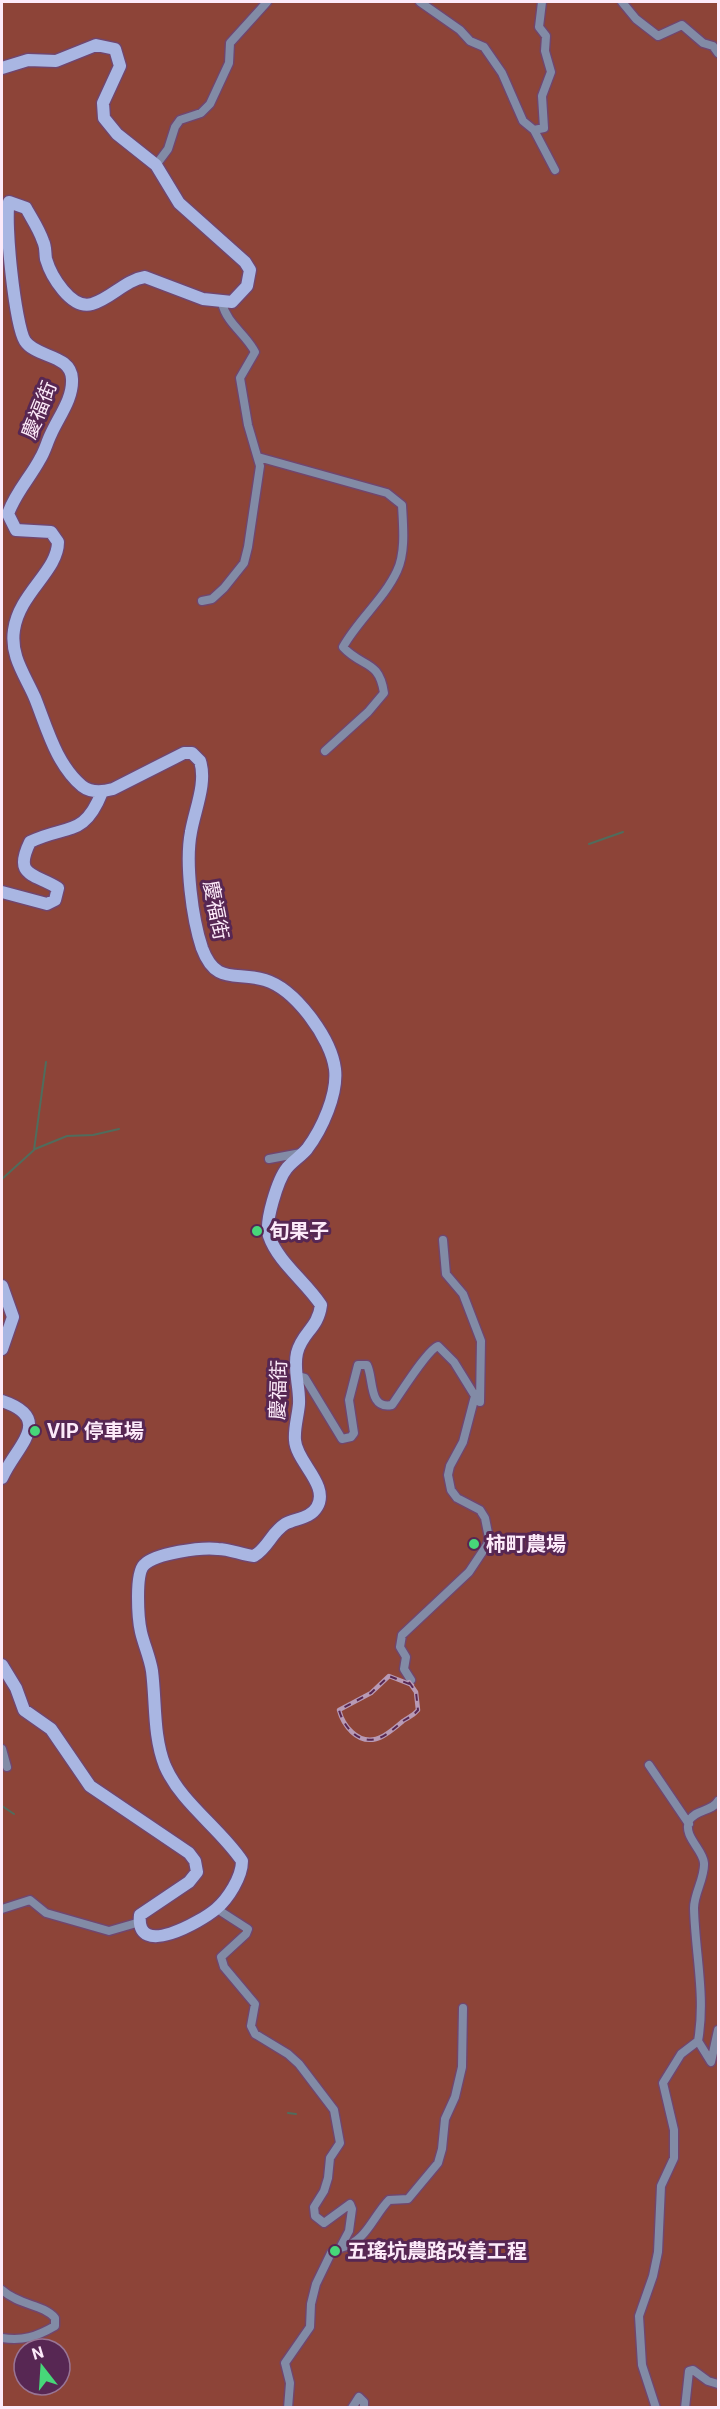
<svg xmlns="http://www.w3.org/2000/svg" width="720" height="2409" font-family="Roboto,'Noto Sans TC',sans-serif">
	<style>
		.green { fill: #8d4438; fill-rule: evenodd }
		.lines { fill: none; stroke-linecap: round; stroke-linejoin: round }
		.stream { stroke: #506c5c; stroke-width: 2 }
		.street-casing { stroke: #71466e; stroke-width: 11 }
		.secondary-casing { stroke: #71466e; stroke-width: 15 }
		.street { stroke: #828ba6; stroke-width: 8 }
		.secondary { stroke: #a9b6e2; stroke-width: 12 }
		.rail-casing { stroke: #b89ab5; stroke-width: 4.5 }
		.rail { stroke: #572753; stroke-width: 2; stroke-dasharray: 7; stroke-linecap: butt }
		.poi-dot { fill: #47d779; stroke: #572753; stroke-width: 2 }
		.labels { text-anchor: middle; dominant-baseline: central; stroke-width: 6; stroke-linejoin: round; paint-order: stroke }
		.street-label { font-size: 20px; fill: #fceaf9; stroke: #572753 }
		.poi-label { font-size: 20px; font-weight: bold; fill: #fceaf9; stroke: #572753; text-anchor: start }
	</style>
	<rect width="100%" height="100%" fill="#572753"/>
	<!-- green -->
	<path class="green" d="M2,2H718V2407L2,2408ZM24,2349H60V2385H24Z"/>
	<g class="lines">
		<!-- stream -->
		<path class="stream" d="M589,844L623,832
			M35,1149L67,1136L93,1135L119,1129
			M2,1179L34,1150L46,1062
			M2,1806L14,1814
			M288,2113L296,2114"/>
		<!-- street casing -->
		<g class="street-casing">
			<path id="street" d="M420,2L460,30L470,41L484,47L502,73L523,121L534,130L544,128L542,96L551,72L545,51L546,36L539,27L542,2
				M622,2L636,19L658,36L682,25L703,43L713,46L718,53
				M534,130L555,170
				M156,165L168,149L175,127L180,120L201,113L210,104L229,63L230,43L267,2
				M258,457L387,493L402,505C403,525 406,552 397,571C384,599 358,620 343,647C362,668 379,659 384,693L368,712L325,751
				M202,601L212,599L224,588L244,563L248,547L260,466L248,425L240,378L255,352C245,333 227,324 222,303
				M269,1159L301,1153
				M443,1240L446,1274L463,1294L481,1341L480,1402
				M297,1376L305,1378L342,1439L351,1437L354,1433L349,1400L358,1365H367C374,1378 368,1410 392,1405C400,1394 428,1349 438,1346L454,1362L475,1396L463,1442L450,1466L448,1475L451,1490L457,1498L480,1510L485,1518L489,1538L487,1545L469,1572L402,1635L400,1647L406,1657L404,1669L411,1680
				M2,1749L7,1767
				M649,1765L689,1824
				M2,1909L30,1900L46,1913L109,1931L140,1922
				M217,1909L248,1929L246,1934L221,1957L224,1967L255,2004L251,2026L255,2034L288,2054L299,2064L334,2110L340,2143L330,2158L328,2178L324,2191L314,2207L315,2216L324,2223L350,2204L352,2209L349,2231L340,2248L331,2253L316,2284L311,2304L310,2327L285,2363L290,2383L288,2408
				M698,2041L711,2062L718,2030
				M340,2248C366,2243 373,2216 389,2200L408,2199L438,2163L442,2149L445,2119L455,2097L462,2067L463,2008
				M2,2290C20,2306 43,2304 55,2318V2326C36,2337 23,2341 2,2338
				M352,2408L359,2397L364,2402V2408
				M656,2408L642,2365L639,2316L653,2276L658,2252L661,2186L674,2158V2130L663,2083L681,2054L698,2041C706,1997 695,1952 694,1908C694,1893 705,1878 704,1863C703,1849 683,1837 689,1821C695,1809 712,1812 718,1801
				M685,2408L689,2371L693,2370L708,2381L718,2384"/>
		</g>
		<!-- secondary casing -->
		<g class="secondary-casing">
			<path id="secondary" d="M2,68L28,60L56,61L96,45L115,49L120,66L103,103L104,118L117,134L156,165L179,203L245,262L250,270L247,286L232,302L203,299L145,277C125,280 112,298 92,304C71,310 51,276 46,259C45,253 46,247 43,241C39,229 32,219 26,208L9,202C4,220 15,325 25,341C36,358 71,354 72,379C73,399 59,416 51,434C47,442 45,451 40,459C30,478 15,493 8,514L16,530L51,532L58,542C58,571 19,593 14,630C10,656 25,675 35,698C47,728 56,764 82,786C91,793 102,792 113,789L184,753H192L200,761C207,783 195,809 191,832C185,862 192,918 202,948C216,986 236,971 265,980C295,989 331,1038 335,1069C338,1094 322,1129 307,1149C301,1156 293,1161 287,1168C278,1179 264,1223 269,1236C278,1262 306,1282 321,1305C318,1329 302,1332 297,1353C293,1370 300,1387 299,1404C298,1416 294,1428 295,1440C296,1462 330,1485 317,1507C310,1519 296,1518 285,1524C271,1533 268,1548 254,1556C242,1555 230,1549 218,1549C202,1547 155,1553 144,1565C135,1574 138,1619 141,1632C144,1645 150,1658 152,1671C156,1702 153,1736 165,1766C181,1803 220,1828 242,1861C242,1877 228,1899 216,1909C202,1921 135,1960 140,1915L189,1882L197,1872L195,1861L189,1853L90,1786L51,1729L24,1710L16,1688L2,1665
				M2,892L47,904L55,900L58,888C34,873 13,877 30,842C67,824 84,838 102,792
				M2,1286L13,1317L2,1349
				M2,1401C56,1419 15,1447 2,1478"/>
		</g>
		<!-- street -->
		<use href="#street" class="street"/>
		<!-- secondary -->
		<use href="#secondary" class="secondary"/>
		<!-- rail casing -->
		<g class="rail-casing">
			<path id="rail" d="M409,1682L416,1692L418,1710C413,1716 409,1717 403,1721C396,1727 385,1737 376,1739C357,1744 343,1725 339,1710L371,1693L389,1676L412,1685"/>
		</g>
		<!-- rail -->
		<use href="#rail" class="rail"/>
	</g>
	<!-- markers -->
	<g class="poi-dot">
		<circle cx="257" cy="1231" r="6"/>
		<circle cx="35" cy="1431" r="6"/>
		<circle cx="474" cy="1544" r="6"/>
		<circle cx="335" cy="2251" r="6"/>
	</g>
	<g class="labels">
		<!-- street labels -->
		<g class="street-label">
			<text transform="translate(39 410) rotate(-68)">慶福街</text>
			<text transform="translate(216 910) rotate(79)">慶福街</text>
			<text transform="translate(278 1390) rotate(-88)">慶福街</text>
		</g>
		<!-- poi labels -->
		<g class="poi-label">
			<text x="269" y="1231">旬果子</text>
			<text x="47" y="1431">VIP 停車場</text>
			<text x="486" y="1544">柿町農場</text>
			<text x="347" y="2251">五瑤坑農路改善工程</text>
		</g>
	</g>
	<!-- border -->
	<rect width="720" height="2409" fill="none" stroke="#fceaf9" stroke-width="6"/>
	<!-- north arrow -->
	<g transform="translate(42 2367) rotate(343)"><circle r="28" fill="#572753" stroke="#997595" stroke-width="1.5"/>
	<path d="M0-4.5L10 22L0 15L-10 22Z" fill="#47d779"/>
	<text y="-9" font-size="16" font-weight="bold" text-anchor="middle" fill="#fceaf9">N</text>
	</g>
</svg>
